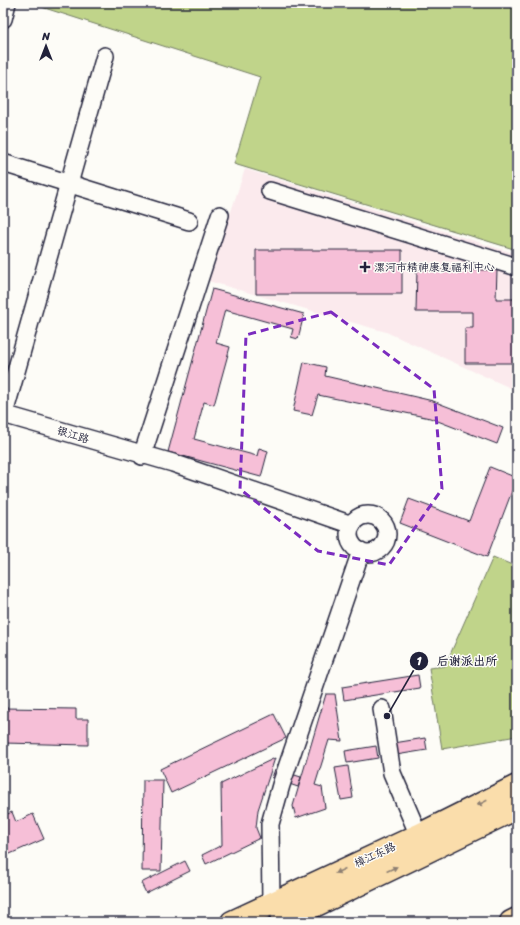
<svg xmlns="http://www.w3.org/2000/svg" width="520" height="925" font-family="Sriracha,'LXGW WenKai TC',sans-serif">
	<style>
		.built { fill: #fbeaed }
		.green { fill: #c0d48a; stroke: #717b62 }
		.building { fill: #f6bfd7; stroke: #22223b }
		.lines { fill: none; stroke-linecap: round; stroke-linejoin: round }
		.minor-casing { stroke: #22223b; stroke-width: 20 }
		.primary-casing { stroke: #22223b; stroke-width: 25 }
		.motorway-casing { stroke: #22223b; stroke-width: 25 }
		.minor { stroke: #fdfcf7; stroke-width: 17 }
		.primary { stroke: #faddab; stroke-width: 22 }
		.motorway { stroke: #faddab; stroke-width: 22 }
		.oneway { fill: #8e8073 }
		.marked { fill: none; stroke: #7b2cbf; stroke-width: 3; stroke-dasharray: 8 5; stroke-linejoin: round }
		.poi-dot { fill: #22223b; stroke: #fdfcf7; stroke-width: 1.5 }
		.labels { text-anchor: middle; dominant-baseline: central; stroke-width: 3; stroke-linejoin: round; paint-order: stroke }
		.poi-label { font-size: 11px; fill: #22223b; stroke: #fdfcf7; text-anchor: start }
		.street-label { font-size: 11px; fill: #22223b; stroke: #fdfcf7 }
		.leader { fill: none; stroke: #22223b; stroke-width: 1.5 }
		.callout-dot { fill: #22223b; stroke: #fdfcf7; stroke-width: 1.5 }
		.mark-label { font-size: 12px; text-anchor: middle; font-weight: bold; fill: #fff }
		.callout-label { font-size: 12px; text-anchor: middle; font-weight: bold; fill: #22223b; stroke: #fdfcf7; stroke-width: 3; stroke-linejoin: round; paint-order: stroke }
	</style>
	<rect width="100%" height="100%" fill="#fdfcf7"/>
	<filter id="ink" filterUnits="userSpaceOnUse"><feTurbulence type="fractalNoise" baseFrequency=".025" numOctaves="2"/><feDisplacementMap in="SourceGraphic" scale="8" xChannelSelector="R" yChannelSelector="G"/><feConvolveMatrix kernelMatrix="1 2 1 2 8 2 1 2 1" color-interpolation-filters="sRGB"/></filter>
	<g filter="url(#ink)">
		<!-- built -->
		<path class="built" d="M245,169L517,254V391L386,332L208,281Z"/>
		<!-- green -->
		<path class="green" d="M29,3H517V250L234,164L260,77Z
			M493,557L517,567V736L442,749L429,668L445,666Z"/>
		<!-- building -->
		<path class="building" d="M256,250H402V294H256Z
			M417,270H497L496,299H517V363H465V328H473V312H416Z
			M212,289L304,314L298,339L291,337L293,329L225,310L216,343L230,347L214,405L204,402L194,439L257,456L259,448L268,451L261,477L168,452Z
			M304,362L326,367L325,376L433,401L503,428L497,444L430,418L318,395L312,415L293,411Z
			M490,467L517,478L487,557L400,523L409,499L469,521Z
			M418,675L420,688L344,700L342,687Z
			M326,694H335L342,741L329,740L315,785L322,787L325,808L296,818L293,806Z
			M3,708L76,709V719H88V745L3,743Z
			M274,714L286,738L171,793L160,769Z
			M425,738L427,750L396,755L394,743Z
			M376,746L378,758L347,763L345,751Z
			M275,758L258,810L256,828L260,838L206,864L202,855L222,845L221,784Z
			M348,766L353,798L341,800L335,768Z
			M275,769L301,777L298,787L272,778Z
			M143,780H163L161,871H142Z
			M12,812L16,822L33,814L44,839L3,857V816Z
			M185,861L190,871L146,893L141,883Z"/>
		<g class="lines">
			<!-- minor casing -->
			<g class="minor-casing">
				<path id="minor" d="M3,19L7,3
					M3,163L189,221
					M270,191L517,267
					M3,414L173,463L352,525
					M4,414L105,56
					M142,456L220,215
					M349 534a19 19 0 1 1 38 0a19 19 0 1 1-38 0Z
					M382,709L392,773L423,845
					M271,902L270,824L281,785L361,551"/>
			</g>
			<!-- primary casing -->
			<g class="primary-casing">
				<path id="primary" d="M232,922L419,835L517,786
					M281,922L517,808"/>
			</g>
			<!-- motorway casing -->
			<g class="motorway-casing">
				<path id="motorway" d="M511,922L517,919"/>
			</g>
			<!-- minor -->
			<use href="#minor" class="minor"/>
			<!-- primary -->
			<use href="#primary" class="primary"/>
			<!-- motorway -->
			<use href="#motorway" class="motorway"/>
		</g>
		<!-- one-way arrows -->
		<defs><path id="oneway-solid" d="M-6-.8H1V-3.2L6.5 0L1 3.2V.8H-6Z"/></defs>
		<g class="oneway">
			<use href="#oneway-solid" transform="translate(482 803) rotate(153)"/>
			<use href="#oneway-solid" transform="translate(392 869) rotate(-25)"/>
			<use href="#oneway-solid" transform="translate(340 871) rotate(155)"/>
		</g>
	</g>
	<!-- marked area -->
	<path class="marked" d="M331,312L434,389L442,489L389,565L318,551L240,489L246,335Z"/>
	<!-- markers -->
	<path class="poi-dot" d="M363 261h4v4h4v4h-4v4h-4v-4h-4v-4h4z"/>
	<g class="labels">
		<!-- poi labels -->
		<g class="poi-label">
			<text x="374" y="267">漯河市精神康复福利中心</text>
		</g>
		<!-- street labels -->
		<g class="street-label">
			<text transform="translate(73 435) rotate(17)">银江路</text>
			<text transform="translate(375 855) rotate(-25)">樟江东路</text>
		</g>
	</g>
	<!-- callouts -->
	<path class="leader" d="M387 716L419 661"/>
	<g class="callout-dot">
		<circle cx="387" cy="716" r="4"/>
		<circle cx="419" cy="661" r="10"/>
	</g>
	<g class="mark-label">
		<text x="419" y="665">1</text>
	</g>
	<g class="callout-label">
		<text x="467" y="665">后谢派出所</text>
	</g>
	<!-- margin -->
	<rect width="520" height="925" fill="none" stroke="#fdfcf7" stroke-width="16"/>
	<rect x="8" y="8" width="504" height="909" fill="none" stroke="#22223b" stroke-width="1.5" filter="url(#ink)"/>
	<!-- north arrow -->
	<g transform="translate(46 46)" stroke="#fdfcf7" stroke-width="3" paint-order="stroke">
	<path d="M0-3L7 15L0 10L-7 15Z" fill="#22223b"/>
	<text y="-6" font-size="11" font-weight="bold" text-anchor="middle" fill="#22223b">N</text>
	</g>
</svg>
